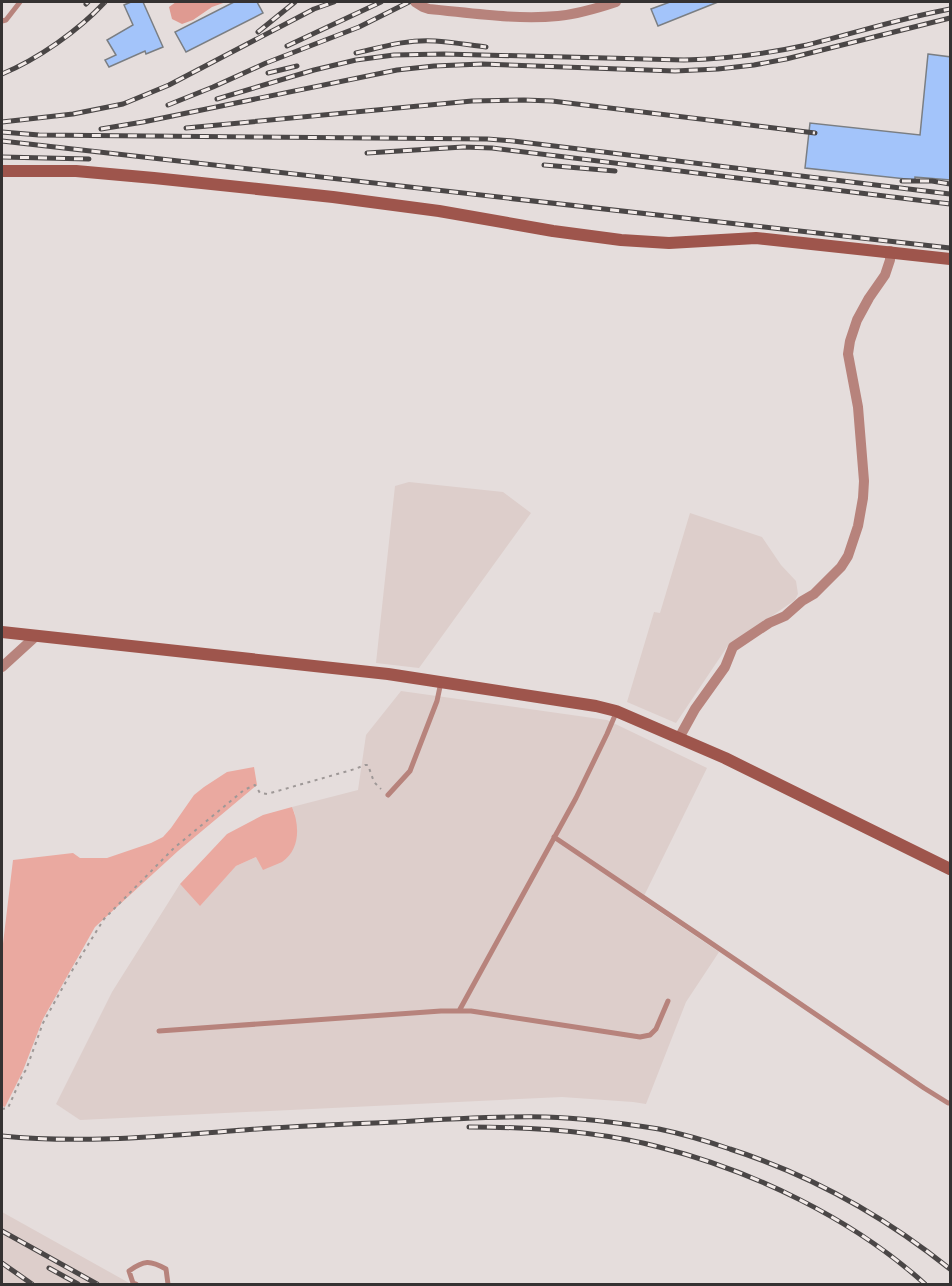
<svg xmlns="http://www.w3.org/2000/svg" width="952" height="1286" font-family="Quicksand,sans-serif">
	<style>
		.built { fill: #ddcecb }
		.green { fill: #eaa9a0 }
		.forest { fill: #df9a91 }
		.building { fill: #a3c4fa; stroke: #7a7e83; stroke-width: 1.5 }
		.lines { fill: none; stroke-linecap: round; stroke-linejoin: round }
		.path { stroke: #9e9897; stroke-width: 2; stroke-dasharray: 3 4.5; stroke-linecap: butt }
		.lane { stroke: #b7837c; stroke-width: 5 }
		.street { stroke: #b7837c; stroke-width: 10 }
		.secondary { stroke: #9e554c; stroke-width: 12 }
		.rail-casing { stroke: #4a4646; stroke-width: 5 }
		.rail { stroke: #f3ebe9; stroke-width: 3; stroke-dasharray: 9; stroke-linecap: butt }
	</style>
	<rect width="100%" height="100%" fill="#e5dddc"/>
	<!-- built -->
	<path class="built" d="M409,482L503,492L531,513L419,668L376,663L395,486Z
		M690,513L762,537L781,565L796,581L798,594L795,600L727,647L676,723L627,702L654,612L660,613Z
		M401,691L607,720L707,768L642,900L719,952L686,1002L646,1104L633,1102L562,1097L80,1120L56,1104L112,992L180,884L200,905L236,866L256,857L295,814L292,807L358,790L366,735Z
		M2,1212L131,1284H2Z"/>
	<!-- green -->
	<path class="green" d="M254,767L257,785L178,851L95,927L43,1019L22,1073L5,1107L2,1106V952L13,860L73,853L80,858H107L151,843L163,837L171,828L194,795L204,787L227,772Z
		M292,807C300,826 300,850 282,862C276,865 269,867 263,870L256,857L236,866L200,906L180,884L227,834L263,815Z"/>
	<!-- forest -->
	<path class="forest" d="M176,2H226L212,7L193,20L182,24L172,19L169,7Z"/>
	<!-- building -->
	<path class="building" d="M131,2H143L163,47L146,54L145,51L109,67L105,60L116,55L107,40L133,25L124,5Z
		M234,2H257L263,13L186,52L175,32Z
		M670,2H718L658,26L651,9Z
		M928,54L951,57V180L915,177V180L805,168L810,123L920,135Z"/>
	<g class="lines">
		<!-- path -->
		<path class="path" d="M2,1109L8,1108L23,1074L26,1070L43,1023L73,969L104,919L174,848L244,790L255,785L260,793L267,794L355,769L365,765H368L374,782L381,789"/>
		<!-- lane -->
		<path class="lane" d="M2,21L6,20L20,2
			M388,795L410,771L437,701L441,682
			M554,837C678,920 800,1004 924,1088L948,1103H950
			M459,1011L576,798L607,734L616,713
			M159,1031L441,1011H471L640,1037L650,1035L656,1029L668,1001
			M136,1284L133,1283L129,1271C144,1260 150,1260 166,1269L168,1284"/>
		<!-- street -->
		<path class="street" d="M415,2L423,7L429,9C472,13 516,20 558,16C578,14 598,8 616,2
			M2,667L36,636
			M679,738L695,709L725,667L733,647L769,623L785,616L802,601L814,594L841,567L848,556L858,526L863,498L864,481L858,407L848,354L850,341L857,320L869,298L885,275L890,260V251"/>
		<!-- secondary -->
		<path class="secondary" d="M2,171H76L154,178L333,197L439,211L553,231L621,240L669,243L756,238L950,259
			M2,632L388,674L596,706L616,711L725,758L950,869"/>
		<!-- rail casing -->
		<g class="rail-casing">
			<path id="rail" d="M86,4L88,2
				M258,32L295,2
				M287,46L381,2
				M356,53C382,47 408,39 435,41C452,42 469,45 486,47
				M268,73L297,66
				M2,74C38,59 78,31 105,2
				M217,99L314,70L356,60L394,55L444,54L684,60C725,59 766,54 807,45C855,33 902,18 950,9
				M168,105L213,87L266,63L359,27L409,2
				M2,122L73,114L123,104L169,85L314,9L334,2
				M186,128L472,101L524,100L552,101L815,133
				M101,129L143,122L397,70L434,66L482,64L675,71L718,69L754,65L786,59L950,18
				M2,132L39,135L487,139L513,141L950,194
				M2,141L950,248
				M367,153L463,147L492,148L950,204
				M2,157L89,159
				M544,165L615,171
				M902,181H932L950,184
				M469,1127C532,1127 598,1131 659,1147C754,1171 853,1219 925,1284
				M2,1136C82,1144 164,1136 244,1130C295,1126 346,1124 397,1122C446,1119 496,1116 546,1117C583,1118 621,1123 659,1129C683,1134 707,1141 730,1149C811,1175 884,1216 950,1269
				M2,1231L97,1284
				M2,1263L32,1284
				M49,1268L78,1284"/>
		</g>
		<!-- rail -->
		<use href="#rail" class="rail"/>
	</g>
	<!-- border -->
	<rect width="952" height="1286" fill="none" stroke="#353232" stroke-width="6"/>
</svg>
